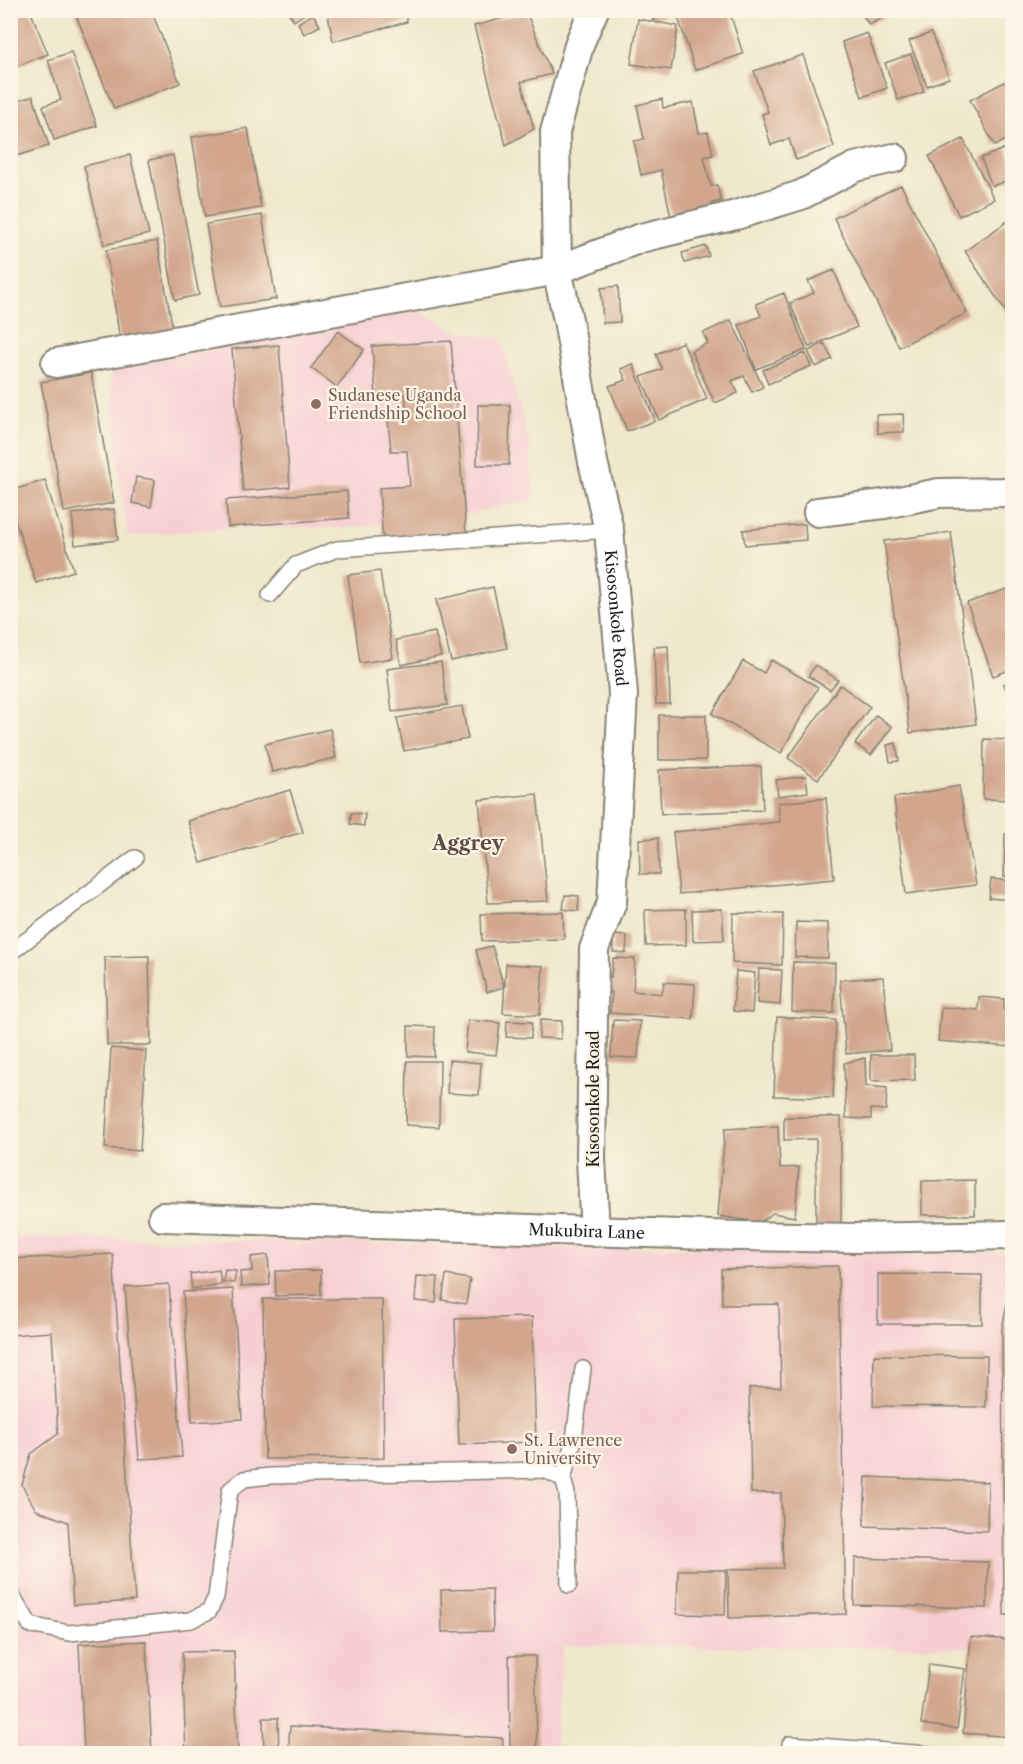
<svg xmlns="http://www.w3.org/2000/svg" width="1023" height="1764" font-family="'Libre Caslon Text',serif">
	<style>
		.built { fill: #f7cfd3 }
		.building { fill: #d2a58c }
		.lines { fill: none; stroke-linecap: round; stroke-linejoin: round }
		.service-casing { stroke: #868274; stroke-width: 18 }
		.minor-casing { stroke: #868274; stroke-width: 32 }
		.service { stroke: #fff; stroke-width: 15 }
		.minor { stroke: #fff; stroke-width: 28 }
		.education-dot { fill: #8d6e63; stroke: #fcf5e5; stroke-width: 2 }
		.labels { text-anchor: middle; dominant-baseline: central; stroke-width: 4.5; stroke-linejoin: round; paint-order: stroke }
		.education-label { font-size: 16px; fill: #785e54; stroke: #fcf5e5; text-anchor: start }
		.street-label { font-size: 16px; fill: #1c1c1c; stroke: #fcf5e5 }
		.quarter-label { font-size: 20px; font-weight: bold; fill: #5c4c43; stroke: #fcf5e5 }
	</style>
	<rect width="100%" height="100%" fill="#fcf5e5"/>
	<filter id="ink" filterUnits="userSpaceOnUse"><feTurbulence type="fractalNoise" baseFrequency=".0167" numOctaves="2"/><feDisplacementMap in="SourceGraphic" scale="12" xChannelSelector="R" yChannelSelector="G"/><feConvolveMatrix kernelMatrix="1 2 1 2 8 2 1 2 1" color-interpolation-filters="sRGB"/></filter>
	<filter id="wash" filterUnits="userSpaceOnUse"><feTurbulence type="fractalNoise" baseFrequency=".008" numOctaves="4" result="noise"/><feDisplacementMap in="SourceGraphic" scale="24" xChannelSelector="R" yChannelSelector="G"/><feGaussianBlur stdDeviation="1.35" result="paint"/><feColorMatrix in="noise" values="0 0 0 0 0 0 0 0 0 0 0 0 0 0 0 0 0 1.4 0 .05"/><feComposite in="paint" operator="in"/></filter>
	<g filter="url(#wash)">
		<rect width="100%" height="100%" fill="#f0e8cc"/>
		<!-- built -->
		<path class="built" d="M417,310L453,330L501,339L529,441L534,500L443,519L346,528L232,527L128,537L117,457L110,367Z
			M11,1237L1012,1253V1648L563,1646L554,1753L11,1754Z"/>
		<g id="blocks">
			<!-- building -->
			<path class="building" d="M10,10H30L48,54L12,68L10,64Z
				M74,10H151L180,83L114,109Z
				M287,10H310L294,21Z
				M327,10H405L407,22L333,41Z
				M648,10H675V11L653,20Z
				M688,10H729L743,54L695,70L677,14Z
				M860,10H888L890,14L869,25Z
				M526,12L552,74L521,82L534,129L506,145L474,26Z
				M313,14L320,26L304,34L298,23Z
				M638,19L678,26L671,70L631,64Z
				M867,33L887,88L862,97L842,42Z
				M931,33L949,78L927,86L909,41Z
				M71,52L97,126L54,140L43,106L61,100L48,60Z
				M911,54L924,92L898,100L885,63Z
				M803,55L834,147L796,160L789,139L771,145L762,114L768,112L754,71Z
				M1012,78V137L995,146L970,100Z
				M33,96L49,146L10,158V103Z
				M662,99L663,108L693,102L699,133L708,132L713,155L704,157L711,186L717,185L721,201L712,203L715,213L672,222L661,170L641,175L634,141L644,139L637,105Z
				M248,128L261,208L205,217L192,137Z
				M963,139L994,199L959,216L929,156Z
				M1006,148L1012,164V179L992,186L981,158Z
				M130,155L149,234L104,245L84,166Z
				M173,155L199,295L175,300L149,160Z
				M901,185L967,313L899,347L834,218Z
				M262,215L276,299L220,307L206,224Z
				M1012,218V321L965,251Z
				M157,241L173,330L120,340L106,250Z
				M706,246L709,256L685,263L682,253Z
				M834,270L857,327L809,347L790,303L814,293L808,281Z
				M618,286L620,322L603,323L601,288Z
				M784,293L806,350L756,369L739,325L761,316L756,304Z
				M731,320L763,387L752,392L744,376L732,381L738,393L715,403L691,351L708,343L703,333Z
				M338,331L364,350L337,387L311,368Z
				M451,341L466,534L383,540L379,488L410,486L407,451H391L388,420L407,419L405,394L376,396L372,346Z
				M683,342L707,399L659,420L641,377L662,369L656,354Z
				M824,343L832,359L816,367L808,351Z
				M279,345L290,487L243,491L232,349Z
				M805,353L811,366L768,384L763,370Z
				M633,364L655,421L627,431L609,386L626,380L621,369Z
				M91,373L114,503L64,512L41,382Z
				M478,405H510L509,465H477Z
				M903,414L904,432L878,433L876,415Z
				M136,477L155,480L151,507L132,503Z
				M45,480L74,571L36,583L13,514L10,515V491Z
				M347,491L349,518L228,527L226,500Z
				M114,509L118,540L75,545L72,514Z
				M805,524L806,540L745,545L743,530Z
				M951,532L976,724L910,733L884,541Z
				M380,571L393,658L360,663L348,575Z
				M493,587L507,648L451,661L436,600Z
				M1012,587V669L993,676L967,603Z
				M435,632L441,656L401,665L396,640Z
				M668,646L670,704H656L654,647Z
				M771,660L818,687L781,753L712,714L743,661L764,673Z
				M441,662L447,705L392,712L387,669Z
				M816,665L838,680L830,690L808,676Z
				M1012,681V706L1004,684Z
				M840,685L870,707L818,779L788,758Z
				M462,706L468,739L404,751L397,718Z
				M659,715H706V760H659Z
				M876,715L892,727L871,755L855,744Z
				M330,729L336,758L272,772L265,744Z
				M984,739L1012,740V800L983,799Z
				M896,743L899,761L890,762L887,745Z
				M761,766L763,810L661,814L659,770Z
				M806,776L808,792L778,796L776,780Z
				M959,786L976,885L906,894L894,798Z
				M290,790L303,832L201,863L188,821Z
				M537,794L548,901L488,903L479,800Z
				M826,798L834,879L679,894L673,832L780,822L778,803Z
				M351,813L365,814L364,826L350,824Z
				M1005,834L1012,835V877H1004Z
				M658,838L659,874H640L639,839Z
				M991,879L1012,881V900L989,898Z
				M565,895L579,896L578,911L563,909Z
				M686,909V945L646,946L645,910Z
				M722,909L724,940L693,941L692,910Z
				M563,912L564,939L482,941L481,914Z
				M733,913L783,914L782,965L732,963Z
				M796,922L828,923V958L795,957Z
				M613,935L627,936L626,953L613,952Z
				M492,946L504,987L487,992L476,950Z
				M149,956L151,1045H107L105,957Z
				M613,958L635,959L633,991L662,994L664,982L695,984L693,1019L610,1013L612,992L605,991L607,976L611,977Z
				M793,962L835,963L834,1013L792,1012Z
				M506,964L543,966L540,1015L503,1013Z
				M759,969L782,970L780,1005L757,1003Z
				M736,971L755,973L752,1013L733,1011Z
				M883,977L890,1050L846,1054L840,980Z
				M979,997L1004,999V1010H1012V1047L938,1041L941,1007L978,1010Z
				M777,1017L836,1020L833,1098L774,1096Z
				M468,1020L500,1023L496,1055L465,1052Z
				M540,1020L562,1021L561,1039L539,1038Z
				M613,1020L640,1021L638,1058L611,1057Z
				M507,1021L532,1022L531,1038L506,1037Z
				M408,1026L435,1027L434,1057L408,1056Z
				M111,1048L146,1051L140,1151L105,1148Z
				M871,1055H914L915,1080L871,1081Z
				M865,1058L866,1086L887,1088L886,1110L871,1109V1119L846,1118L844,1063Z
				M449,1060L481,1063L479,1095L447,1093Z
				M407,1061H440L439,1127L406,1125Z
				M784,1117H841V1228H816V1139L784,1140Z
				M778,1126L780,1168L799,1167L795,1217L773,1213L760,1222L718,1216L725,1129Z
				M975,1180V1215H922V1181Z
				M113,1254L135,1601L73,1605L68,1522L36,1510L22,1485L31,1454L58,1434L52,1332L10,1335V1259Z
				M268,1255L270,1285L241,1287L240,1272L252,1271L251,1257Z
				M838,1266L846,1614L729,1618L728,1569L783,1568L781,1493H751L749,1388L781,1387L779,1304L722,1305L721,1269Z
				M219,1270L221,1284L192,1289L190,1274Z
				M225,1270L236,1271L234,1283L223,1282Z
				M321,1270V1295L276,1296L275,1271Z
				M878,1274L982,1275V1324H878Z
				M446,1275L470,1279L466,1304L442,1300Z
				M417,1276L438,1277L436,1303L415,1301Z
				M169,1284L182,1457L139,1459L125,1287Z
				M233,1289L242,1419L192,1422L183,1292Z
				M1010,1290L1012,1291V1615H1004L1002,1328Z
				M263,1299H382L384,1458L265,1459Z
				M532,1317L536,1442L459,1445L455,1319Z
				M874,1355L987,1356L986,1407L873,1406Z
				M866,1477L988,1482L987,1531L864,1526Z
				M855,1558L988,1562L987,1608L854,1605Z
				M678,1570H726L725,1615L677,1614Z
				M492,1589L493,1631L442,1632L441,1590Z
				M971,1637L1012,1640V1737L963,1733Z
				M146,1641L152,1754H84L79,1644Z
				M234,1651L238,1754H186L182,1652Z
				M509,1656H535L537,1749L510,1750Z
				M929,1664L965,1669L957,1729L921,1724Z
				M263,1718H278L279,1754H264Z
				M290,1726L503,1738L502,1754H288Z"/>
		</g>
	</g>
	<g filter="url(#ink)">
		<use href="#blocks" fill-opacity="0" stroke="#868274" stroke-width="1.5"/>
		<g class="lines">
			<!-- service casing -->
			<g class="service-casing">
				<path id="service" d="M270,595L296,565L337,549L609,530
					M10,953L135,858
					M569,1585L567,1493L563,1479L574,1439L583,1369
					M10,1592L30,1625L69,1633L191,1620L209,1611L216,1597L230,1490L244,1479L270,1476L545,1470L563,1479
					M790,1744L929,1754"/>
			</g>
			<!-- minor casing -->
			<g class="minor-casing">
				<g id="minor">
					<path id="s1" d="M594,10L580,42L555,132L557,270L568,320L593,462L609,530L623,694L612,902L594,949L591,1159L595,1232"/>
					<path d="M56,363L557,270L641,238L736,215L801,195L855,167L894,158"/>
					<path d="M818,512L884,504L939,493L1012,492"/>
					<path id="s2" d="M163,1217L740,1236L856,1238L1012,1235"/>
				</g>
			</g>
			<!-- service -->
			<use href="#service" class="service"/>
			<!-- minor -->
			<use href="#minor" class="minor"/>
		</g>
	</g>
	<!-- markers -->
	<g class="education-dot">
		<circle cx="316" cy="404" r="6"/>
		<circle cx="512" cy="1449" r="6"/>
	</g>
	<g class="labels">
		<!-- education labels -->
		<g class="education-label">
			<text x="328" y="395">Sudanese Uganda<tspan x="328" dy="18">Friendship School</tspan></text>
			<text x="524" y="1440">St. Lawrence<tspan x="524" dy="18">University</tspan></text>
		</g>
		<!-- street labels -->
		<g class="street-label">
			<text stroke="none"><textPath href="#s1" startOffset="620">Kisosonkole Road</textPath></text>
			<text transform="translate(593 1099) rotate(-90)">Kisosonkole Road</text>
			<text stroke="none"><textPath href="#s2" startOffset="424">Mukubira Lane</textPath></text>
		</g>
		<!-- quarter labels -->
		<g class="quarter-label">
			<text x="468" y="843">Aggrey</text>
		</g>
	</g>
	<!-- margin -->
	<rect width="1023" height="1764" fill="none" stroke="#fcf5e5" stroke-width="36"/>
</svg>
